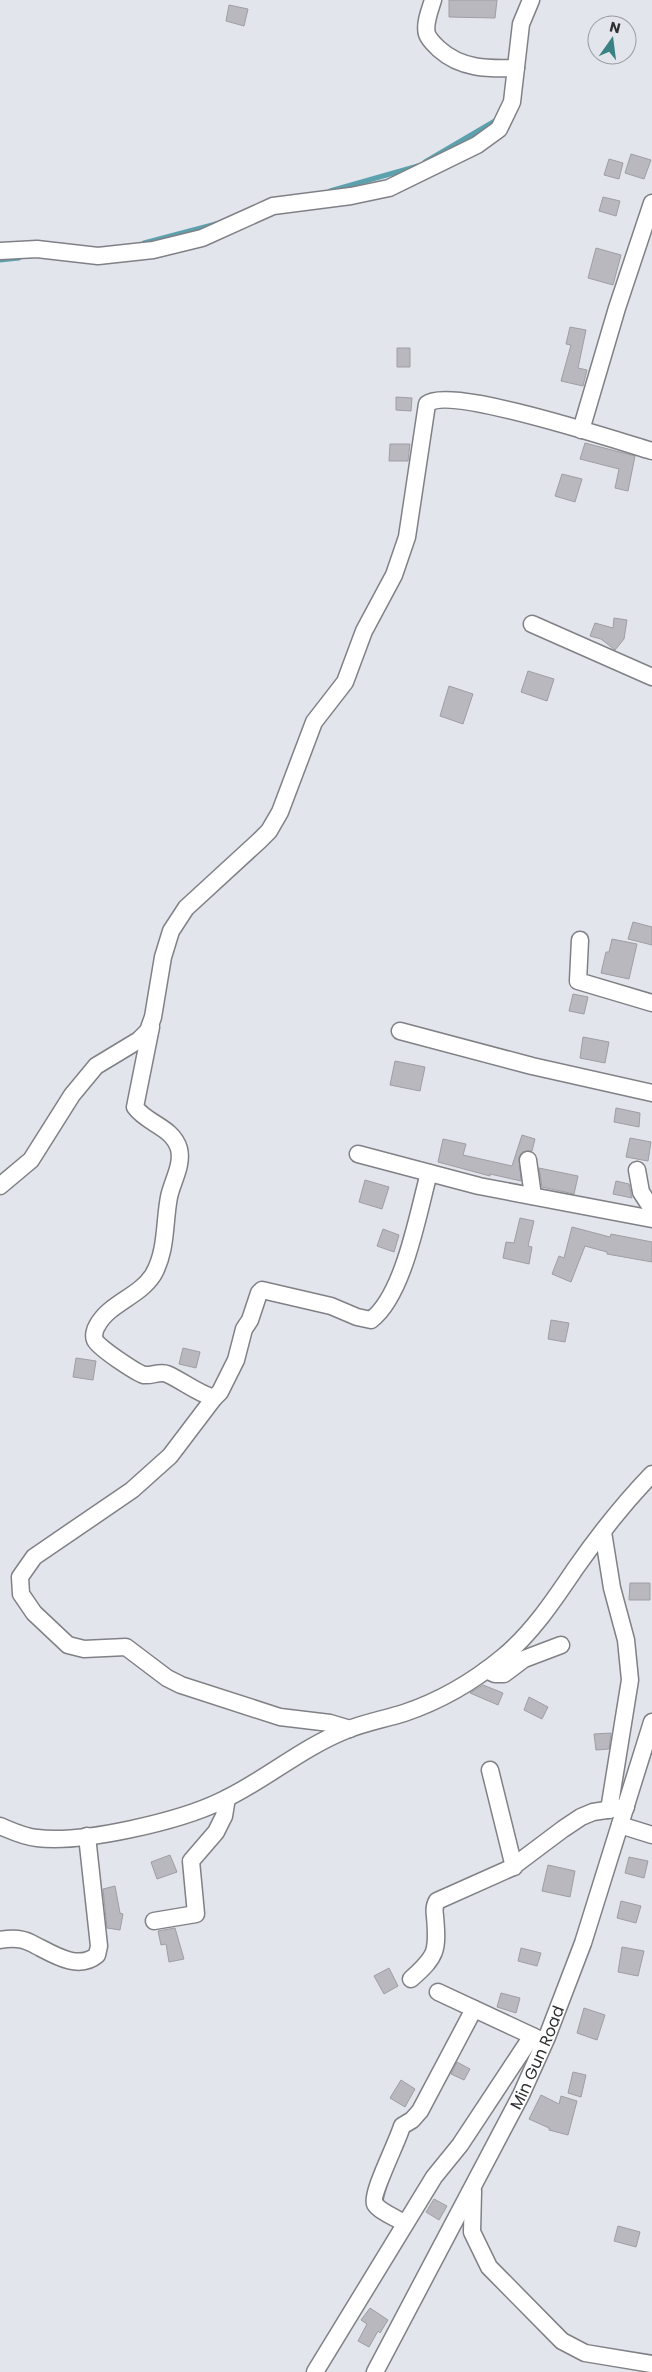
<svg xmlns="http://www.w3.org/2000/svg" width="652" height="2372" font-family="Poppins,sans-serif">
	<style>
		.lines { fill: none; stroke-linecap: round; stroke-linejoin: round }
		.stream { stroke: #5ca2ae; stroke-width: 5 }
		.building { fill: #b8b8be; stroke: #9e9ea4 }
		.minor-casing { stroke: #7f8186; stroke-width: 19 }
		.minor { stroke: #fff; stroke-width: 16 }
		.labels { text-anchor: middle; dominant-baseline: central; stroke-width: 5; stroke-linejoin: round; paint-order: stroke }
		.street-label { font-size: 16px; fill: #2e2f31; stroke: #e2e5eb }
	</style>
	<rect width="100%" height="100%" fill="#e2e5eb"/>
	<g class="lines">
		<!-- stream -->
		<path class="stream" d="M425,162L500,118
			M330,191L418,166
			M144,243L216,224
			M0,260L19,258"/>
	</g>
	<!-- building -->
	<path class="building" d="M449,0H497L495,18L449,17Z
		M229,5L248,9L244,26L226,21Z
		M631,154L651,160L644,179L625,173Z
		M609,159L623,163L619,179L604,175Z
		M603,197L620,201L616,216L599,211Z
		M596,248L621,255L613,285L588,278Z
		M570,327L586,330L578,368L587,370L583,386L561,381L571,345L566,344Z
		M397,348H410V367H397Z
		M396,397L412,398L411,411L396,410Z
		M585,443L635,456L628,491L615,488L619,469L580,459Z
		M390,444H410L408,461H389Z
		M562,474L582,479L575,502L555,496Z
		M614,618L627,620L624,639L615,650L601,639L590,636L595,623L613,628Z
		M528,671L554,679L547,701L521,692Z
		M449,686L473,694L463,724L440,716Z
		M633,922L652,927V945L628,939Z
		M612,939L637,944L629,979L601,973L606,952H609Z
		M573,994L588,997L584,1014L569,1011Z
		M583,1037L609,1042L605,1063L580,1058Z
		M395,1061L425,1067L420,1091L390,1085Z
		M616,1108L640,1113L639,1127L614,1122Z
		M522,1135L535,1139L532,1151L522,1152L519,1157L521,1181L490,1174V1176L438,1162L443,1139L466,1144L463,1155L512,1166Z
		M630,1138L651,1142L648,1161L626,1157Z
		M539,1168L578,1176L574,1194L542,1187Z
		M365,1180L389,1187L382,1209L359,1202Z
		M616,1181L629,1184L632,1198L613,1194Z
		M520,1218L534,1221L528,1246L532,1247L529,1264L503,1258L506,1242L514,1243Z
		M572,1227L610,1237L611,1234L652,1242V1262L607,1254V1252L585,1246L571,1282L552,1274L559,1256L564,1258Z
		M383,1229L399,1235L394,1252L377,1246Z
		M551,1320L569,1323L565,1342L548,1339Z
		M183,1348L200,1352L196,1368L179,1364Z
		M76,1358L96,1361L93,1380L73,1377Z
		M630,1583H650V1600H629Z
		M483,1685L503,1693L498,1705L470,1693Z
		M529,1697L548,1707L542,1719L524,1710Z
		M611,1733L609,1749L596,1750L594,1734Z
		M170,1855L177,1872L157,1879L151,1862Z
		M629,1857L648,1861L644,1878L625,1873Z
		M548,1865L575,1871L570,1897L542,1891Z
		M115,1886L120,1913L123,1914L120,1930L107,1928L103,1889Z
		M621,1901L641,1906L636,1923L617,1918Z
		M175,1928L184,1959L169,1962L166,1944L161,1945L158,1931Z
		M622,1947L644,1951L638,1976L618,1972Z
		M521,1948L541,1953L537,1966L518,1961Z
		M389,1968L398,1986L384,1994L374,1976Z
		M501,1993L520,1998L516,2013L497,2007Z
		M584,2008L605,2015L597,2040L577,2033Z
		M457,2062L470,2069L464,2080L451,2074Z
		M573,2072L586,2075L581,2097L568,2093Z
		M401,2080L415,2089L405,2107L390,2098Z
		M541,2095L559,2104L561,2096L577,2101L568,2135L549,2130V2128L529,2119Z
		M434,2199L447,2206L439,2220L426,2212Z
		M618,2226L640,2232L636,2247L614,2241Z
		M370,2308L388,2320L380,2333L378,2331L369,2347L358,2341L367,2324L361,2320Z"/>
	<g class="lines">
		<!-- minor casing -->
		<g class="minor-casing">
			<g id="minor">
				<path d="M433,0C430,10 424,24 427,34C429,40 435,45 439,49C461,69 488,69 516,68"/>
				<path d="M0,251L37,249L98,256L153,250L202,238L273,206L351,196L389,188L477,145L499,129L512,102L521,24L531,0"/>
				<path d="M581,430L617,308L652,203"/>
				<path d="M532,624L652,677"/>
				<path d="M580,940L578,981L652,1003"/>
				<path d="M151,1027L135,1107C147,1124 173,1127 179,1149C183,1165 172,1182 169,1197C164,1223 167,1251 153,1275C139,1297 109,1303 97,1326C95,1329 93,1336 95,1340C97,1347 137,1373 144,1375C152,1376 160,1371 167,1374C183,1381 197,1393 214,1398L220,1392L236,1360L244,1329L250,1320L259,1293L262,1290L331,1306L357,1317L371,1320C404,1295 418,1213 429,1173"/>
				<path d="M400,1031L532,1066L652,1093"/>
				<path d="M358,1154L479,1186L652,1219"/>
				<path d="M528,1160L533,1196"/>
				<path d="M637,1170L641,1192L652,1209"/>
				<path d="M0,1186L31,1160L72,1095L96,1066L139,1040L148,1031L153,1017L163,957L171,931L186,908L259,841L269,831L280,812L314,722L345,682L364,631L394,575L407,537L427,404C449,385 618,441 652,451"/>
				<path d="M214,1398L170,1456L132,1490L34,1557L20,1577L21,1594L34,1613L68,1645L84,1649L126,1647L167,1678L181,1685L280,1717L330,1723L350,1729"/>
				<path d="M603,1532L612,1588L626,1640L630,1680L609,1810"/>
				<path d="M486,1670L495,1674H504L524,1659L561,1645"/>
				<path d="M490,1770L514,1867"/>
				<path d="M620,1825L652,1835"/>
				<path d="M0,1826C12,1831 24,1837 37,1838C82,1844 180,1821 221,1801C264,1781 300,1749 344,1731C363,1723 385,1719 404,1713C440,1701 474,1681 503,1657C532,1633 554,1600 575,1569C598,1536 624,1503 652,1474"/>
				<path d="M154,1921L196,1914L191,1861L216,1832L224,1816L227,1798"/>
				<path d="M0,1940C10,1938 22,1938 31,1943C50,1952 77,1972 97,1955L99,1946L87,1836"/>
				<path d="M411,1979C437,1956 438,1951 435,1916C434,1910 434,1906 437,1901L511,1868L563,1829L581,1817L593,1812L626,1807"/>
				<path d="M438,1992L541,2040"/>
				<path d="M473,2191L472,2232L489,2267L562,2341L585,2353L652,2364"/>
				<path d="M404,2223C397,2218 380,2212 375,2204C370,2195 398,2141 402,2126L412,2120L420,2111L474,2009"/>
				<path d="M315,2372L434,2177L460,2145L532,2036"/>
				<path id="s1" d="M375,2372L521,2095L547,2037L583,1943L652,1722"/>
			</g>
		</g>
		<!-- minor -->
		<use href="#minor" class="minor"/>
	</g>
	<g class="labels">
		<!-- street labels -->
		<g class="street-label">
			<text stroke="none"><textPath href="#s1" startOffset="354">Min Gun Road</textPath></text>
		</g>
	</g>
	<!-- north arrow -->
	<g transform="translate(612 40) rotate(14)"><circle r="24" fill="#e2e5eb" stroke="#9a9ca1"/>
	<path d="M0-4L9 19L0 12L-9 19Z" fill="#398284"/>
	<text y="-8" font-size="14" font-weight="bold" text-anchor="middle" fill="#2e2f31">N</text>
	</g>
</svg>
